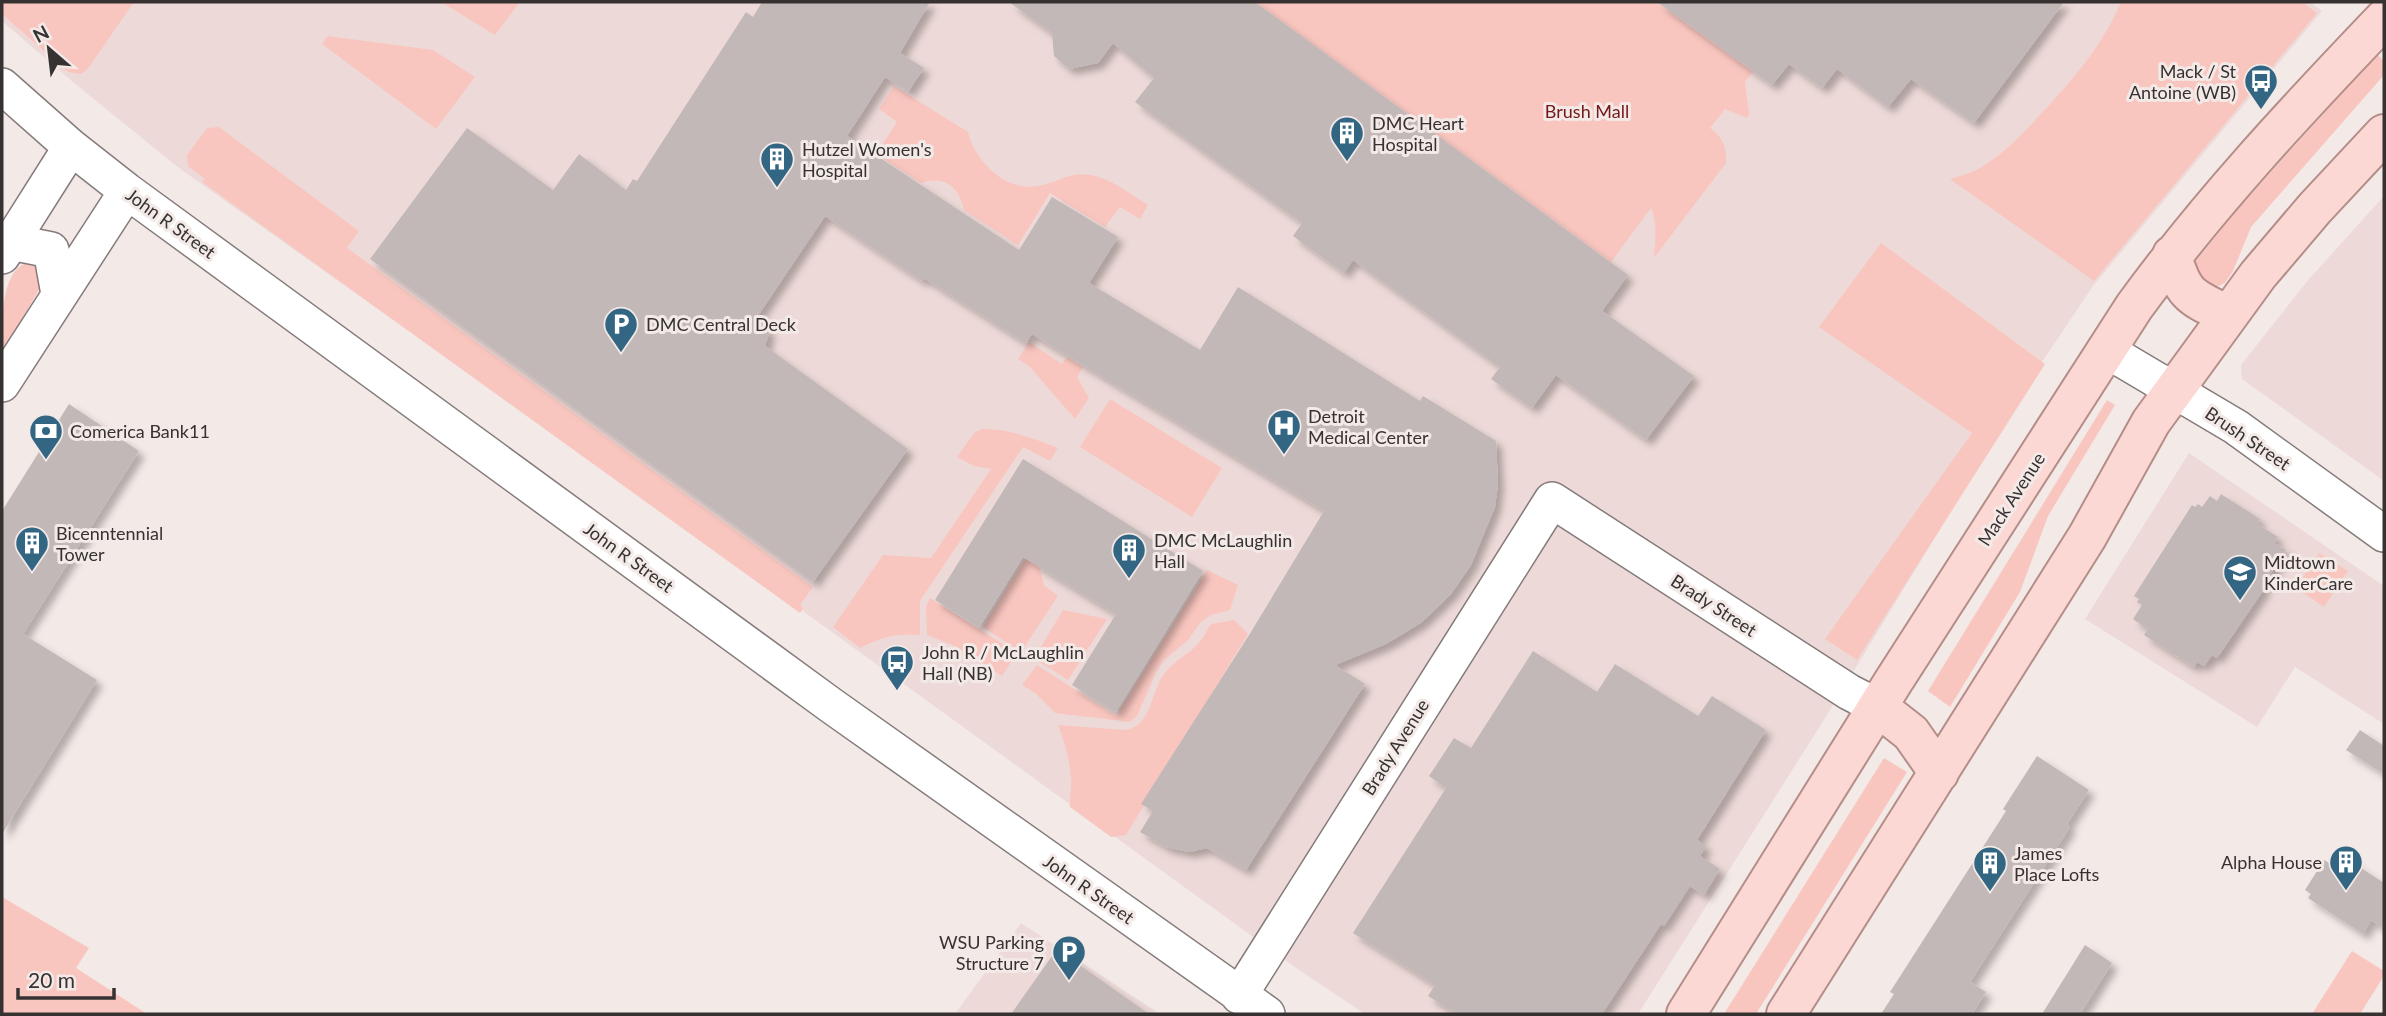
<svg xmlns="http://www.w3.org/2000/svg" width="2386" height="1016" font-family="Lato,sans-serif">
	<style>
		.built { fill: #eddad8 }
		.green { fill: #f9c6bf }
		.building { fill: #c2b8b7; filter: url(#shadow) }
		.lines { fill: none; stroke-linecap: round; stroke-linejoin: round }
		.minor-casing { stroke: #847b7a; stroke-width: 38 }
		.major-casing { stroke: #b58d88; stroke-width: 42 }
		.minor { stroke: #fff; stroke-width: 35 }
		.major { stroke: #fbd8d4; stroke-width: 38 }
		.labels { text-anchor: middle; dominant-baseline: central; stroke-width: 6; stroke-linejoin: round; paint-order: stroke }
		.poi-label { font-size: 18px; fill: #363232; stroke: #f3e9e7; text-anchor: start }
		.park-label { font-size: 18px; fill: #751818; stroke: #f3e9e7 }
		.street-label { font-size: 18px; fill: #363232; stroke: #f3e9e7 }
	</style>
	<defs>
		<filter id="shadow"><feDropShadow dx="6" dy="6" stdDeviation="3.5" flood-color="#0004"/></filter>
	</defs>
	<rect width="100%" height="100%" fill="#f3e9e7"/>
	<!-- built -->
	<path class="built" d="M2,2H2310L2322,11L2093,286L2042,362L1822,723L1638,1014H1365L1299,970L796,606L179,168L74,83L2,21Z
		M2384,196V481L2242,379L2241,365L2309,279Z
		M2189,453L2384,586V724L2295,667L2257,727L2085,619Z
		M1021,923L1160,1014H955Z"/>
	<!-- green -->
	<path class="green" d="M2,2H134L87,70L81,74L68,72L2,14Z
		M441,2H520L495,35Z
		M1255,2H1657L1753,71L1745,82L1749,114L1747,118L1725,109L1710,128C1723,137 1727,147 1726,163L1654,258C1655,241 1658,224 1651,208L1611,262Z
		M2121,2H2302L2317,13L2094,281L1950,179C1960,176 1971,173 1980,168C2004,154 2022,134 2040,115C2074,78 2101,48 2121,2Z
		M328,36L433,50L475,77L436,129L322,44Z
		M2377,54L2384,61V75L2251,227L2233,271L2225,283L2211,290L2190,268L2243,203Z
		M894,86L968,132C975,161 1005,192 1038,186C1058,183 1068,171 1091,175C1112,179 1130,194 1148,205L1140,219L1120,207L1105,227L1050,193L1018,245L964,210C959,187 945,175 921,183L876,154L897,122L879,109Z
		M219,127L359,231L347,248L813,587L800,605L803,608L800,613L202,182L205,179L188,166L187,155L207,128Z
		M1881,243L2045,364L1857,660L1825,639L1972,433L1819,327Z
		M29,262L39,266L43,283L2,352C2,324 0,269 29,262Z
		M1029,342L1062,364L1067,357L1083,367L1077,377L1089,398L1075,419L1029,366L1018,359Z
		M1110,399L1222,468L1192,517L1080,447Z
		M2107,400L2115,405L2048,516L2020,592L1950,707L1928,691Z
		M982,429C1010,429 1033,438 1058,448L1050,461L1023,447L920,601V635C895,633 883,637 860,648L833,627L883,555L931,558L991,469L974,466L957,457L974,433Z
		M2319,553L2348,571L2324,607L2296,588Z
		M1028,554L1039,566L1044,585L1058,596L1021,652L983,627Z
		M1207,570L1238,585L1230,610L1211,615L1201,622L1188,640L1164,660L1156,672L1137,716L1130,722L1055,713L1034,692L1022,685L1037,665L1116,716Z
		M930,598L1017,653L1002,676L957,647L927,635L926,607Z
		M1063,610L1107,619L1068,680L1038,661L1043,653L1039,650Z
		M1234,620L1248,634L1126,835L1111,837L1070,807C1069,798 1072,789 1071,779C1070,760 1065,743 1058,725L1126,730C1151,725 1151,695 1162,677C1170,664 1184,657 1195,647C1202,641 1206,631 1211,624Z
		M1884,758L1907,772L1756,1014H1724Z
		M2,897L89,948L76,968L147,1014H2Z
		M2352,951L2384,971V976L2360,1014H2312Z"/>
	<!-- building -->
	<path class="building" d="M762,2H930L900,53L924,68L908,92L885,77L847,136L1019,250L1052,197L1118,237L1089,283L1200,350L1238,287L1420,401L1423,396L1496,441L1498,484L1495,507L1471,565L1451,594L1422,622L1386,644L1335,665L1365,684L1246,870L1207,848L1189,852L1166,847L1140,832L1153,811L1141,804L1251,632L1324,511L1032,334L1026,343L924,278L922,281L825,216L755,320L770,331L765,346L908,449L813,582L370,259L467,128L553,190L579,154L626,190L633,179L637,181L746,12L753,17Z
		M1009,2H1255L1628,275L1602,311L1694,376L1646,440L1556,375L1532,408L1491,379L1500,367L1353,260L1344,273L1293,236L1302,223L1135,102L1154,78L1113,43L1098,63L1069,69L1054,56L1052,33Z
		M1657,2H2064L1974,123L1911,79L1888,107L1837,69L1822,88L1789,64L1772,85Z
		M69,404L139,451L23,634L97,680L2,834V511Z
		M1023,459L1203,571L1116,712L1072,685L1116,614L1023,557L979,628L935,600Z
		M2221,494L2260,519L2257,524L2278,537L2274,543L2286,550L2262,587L2265,588L2217,658L2212,655L2204,666L2197,662L2194,667L2144,635L2148,629L2133,619L2142,605L2137,602L2139,599L2134,596L2192,505L2195,507L2198,504L2202,507L2210,496L2217,501Z
		M1533,651L1597,692L1615,664L1698,716L1712,696L1766,730L1697,840L1706,846L1700,856L1720,869L1704,895L1690,886L1664,926L1661,924L1602,1014H1457L1428,996L1435,985L1353,933L1446,788L1429,776L1454,738L1471,748Z
		M2360,730L2384,746V774L2346,750Z
		M2037,756L2089,790L2067,824L2070,827L1970,982L1986,992L1972,1014H1881L1894,994L1890,992L2006,811L2003,809Z
		M2338,853L2384,883V928L2371,920L2363,934L2308,898L2311,894L2305,890L2324,860L2331,864Z
		M2085,945L2112,963L2080,1014H2042Z
		M1057,949L1149,1014H1011Z"/>
	<g class="lines">
		<!-- minor casing -->
		<g class="minor-casing">
			<path id="minor" d="M2,86L71,147L127,191L832,706L1267,1014
				M11,242L51,250L59,294
				M2,256L71,147
				M2106,350L2236,427L2384,534
				M2,384L127,191
				M1239,996L1552,500L1849,692L1878,707"/>
		</g>
		<!-- major casing -->
		<g class="major-casing">
			<path id="major" d="M2172,255C2183,296 2191,297 2228,315
				M1878,707L1911,733L1939,773
				M1686,1014L1893,682L2134,307C2209,204 2296,111 2384,19
				M1786,1014L2087,537L2151,422L2258,275L2315,208L2384,134"/>
		</g>
		<!-- minor -->
		<use href="#minor" class="minor"/>
		<!-- major -->
		<use href="#major" class="major"/>
	</g>
	<!-- icons -->
	<defs>
		<g id="bus-pin" transform="scale(1.75)"><path d="M0 17L-7.5 6A9.5 9.5 0 1 1 7.5 6Z" fill="#336683" stroke="#f3e9e7"/><path d="M-5-6H5V4H4V6H2V4H-2V6H-4V4H-5ZM-3.5-4V0h7V-4ZM-3.5 1.2v1.5H-2V1.2ZM2 1.2v1.5H3.5V1.2Z" fill="#fff"/></g>
		<g id="building-pin" transform="scale(1.75)"><path d="M0 17L-7.5 6A9.5 9.5 0 1 1 7.5 6Z" fill="#336683" stroke="#f3e9e7"/><path d="M-4-6H4V6H1V3H-1V6H-4ZM-2.5-4.3h1.7v1.8h-1.7ZM.8-4.3h1.7v1.8H.8ZM-2.5-1h1.7V.8h-1.7ZM.8-1h1.7V.8H.8Z" fill="#fff"/></g>
		<g id="parking-pin" transform="scale(1.75)"><path d="M0 17L-7.5 6A9.5 9.5 0 1 1 7.5 6Z" fill="#336683" stroke="#f3e9e7"/><path d="M-3.5-5.5H1a3.5 3.5 0 0 1 0 7H-1V5.5H-3.5ZM-1-3.4V-.6H.8a1.4 1.4 0 0 0 0-2.8Z" fill="#fff"/></g>
		<g id="hospital-pin" transform="scale(1.75)"><path d="M0 17L-7.5 6A9.5 9.5 0 1 1 7.5 6Z" fill="#336683" stroke="#f3e9e7"/><path d="M-5-5h3v3.5h4V-5h3V5h-3V1.5h-4V5h-3Z" fill="#fff"/></g>
		<g id="bank-pin" transform="scale(1.75)"><path d="M0 17L-7.5 6A9.5 9.5 0 1 1 7.5 6Z" fill="#336683" stroke="#f3e9e7"/><path d="M-6-4H6V4H-6ZM0-2.3a2.3 2.3 0 1 0 0 4.6a2.3 2.3 0 1 0 0-4.6Z" fill="#fff"/></g>
		<g id="school-pin" transform="scale(1.75)"><path d="M0 17L-7.5 6A9.5 9.5 0 1 1 7.5 6Z" fill="#336683" stroke="#f3e9e7"/><path d="M0-5L7-2L0 1L-7-2ZM-4 1L0 2.5L4 1V4Q0 6-4 4Z" fill="#fff"/></g>
	</defs>
	<g fill-rule="evenodd">
		<use href="#bus-pin" x="2261" y="81"/>
		<use href="#building-pin" x="1347" y="133"/>
		<use href="#building-pin" x="777" y="159"/>
		<use href="#parking-pin" x="621" y="324"/>
		<use href="#hospital-pin" x="1284" y="426"/>
		<use href="#bank-pin" x="46" y="431"/>
		<use href="#building-pin" x="32" y="543"/>
		<use href="#building-pin" x="1129" y="550"/>
		<use href="#school-pin" x="2240" y="572"/>
		<use href="#bus-pin" x="897" y="662"/>
		<use href="#building-pin" x="2346" y="862"/>
		<use href="#building-pin" x="1990" y="863"/>
		<use href="#parking-pin" x="1069" y="952"/>
	</g>
	<g class="labels">
		<!-- poi labels -->
		<g class="poi-label">
			<text x="2236" y="71" text-anchor="end">Mack / St<tspan x="2236" dy="21">Antoine (WB)</tspan></text>
			<text x="1372" y="123">DMC Heart<tspan x="1372" dy="21">Hospital</tspan></text>
			<text x="802" y="149">Hutzel Women's<tspan x="802" dy="21">Hospital</tspan></text>
			<text x="646" y="324">DMC Central Deck</text>
			<text x="1308" y="416">Detroit<tspan x="1308" dy="21">Medical Center</tspan></text>
			<text x="70" y="431">Comerica Bank11</text>
			<text x="56" y="533">Bicenntennial<tspan x="56" dy="21">Tower</tspan></text>
			<text x="1154" y="540">DMC McLaughlin<tspan x="1154" dy="21">Hall</tspan></text>
			<text x="2264" y="562">Midtown<tspan x="2264" dy="21">KinderCare</tspan></text>
			<text x="922" y="652">John R / McLaughlin<tspan x="922" dy="21">Hall (NB)</tspan></text>
			<text x="2014" y="853">James<tspan x="2014" dy="21">Place Lofts</tspan></text>
			<text x="2322" y="862" text-anchor="end">Alpha House</text>
			<text x="1044" y="942" text-anchor="end">WSU Parking<tspan x="1044" dy="21">Structure 7</tspan></text>
		</g>
		<!-- park labels -->
		<g class="park-label">
			<text x="1587" y="111">Brush Mall</text>
		</g>
		<!-- street labels -->
		<g class="street-label">
			<text transform="translate(171 223) rotate(36)">John R Street</text>
			<text transform="translate(2248 438) rotate(34)">Brush Street</text>
			<text transform="translate(2011 499) rotate(-57)">Mack Avenue</text>
			<text transform="translate(629 557) rotate(36)">John R Street</text>
			<text transform="translate(1714 605) rotate(33)">Brady Street</text>
			<text transform="translate(1395 747) rotate(-58)">Brady Avenue</text>
			<text transform="translate(1089 889) rotate(35)">John R Street</text>
		</g>
	</g>
	<!-- border -->
	<rect width="2386" height="1016" fill="none" stroke="#363232" stroke-width="7"/>
	<!-- north arrow -->
	<g transform="translate(49 49) rotate(332)" stroke="#f3e9e7" stroke-width="5" paint-order="stroke">
	<path d="M0-5L12 26L0 18L-12 26Z" fill="#363232"/>
	<text y="-10" font-size="19" font-weight="bold" text-anchor="middle" fill="#363232">N</text>
	</g>
	<!-- scale -->
	<path d="M18 988v10h96v-10" fill="none" stroke="#363232" stroke-width="3.5"/>
	<text x="28" y="988" font-size="21" fill="#363232" stroke="#f3e9e7" stroke-width="5" paint-order="stroke">20 m</text>
</svg>
